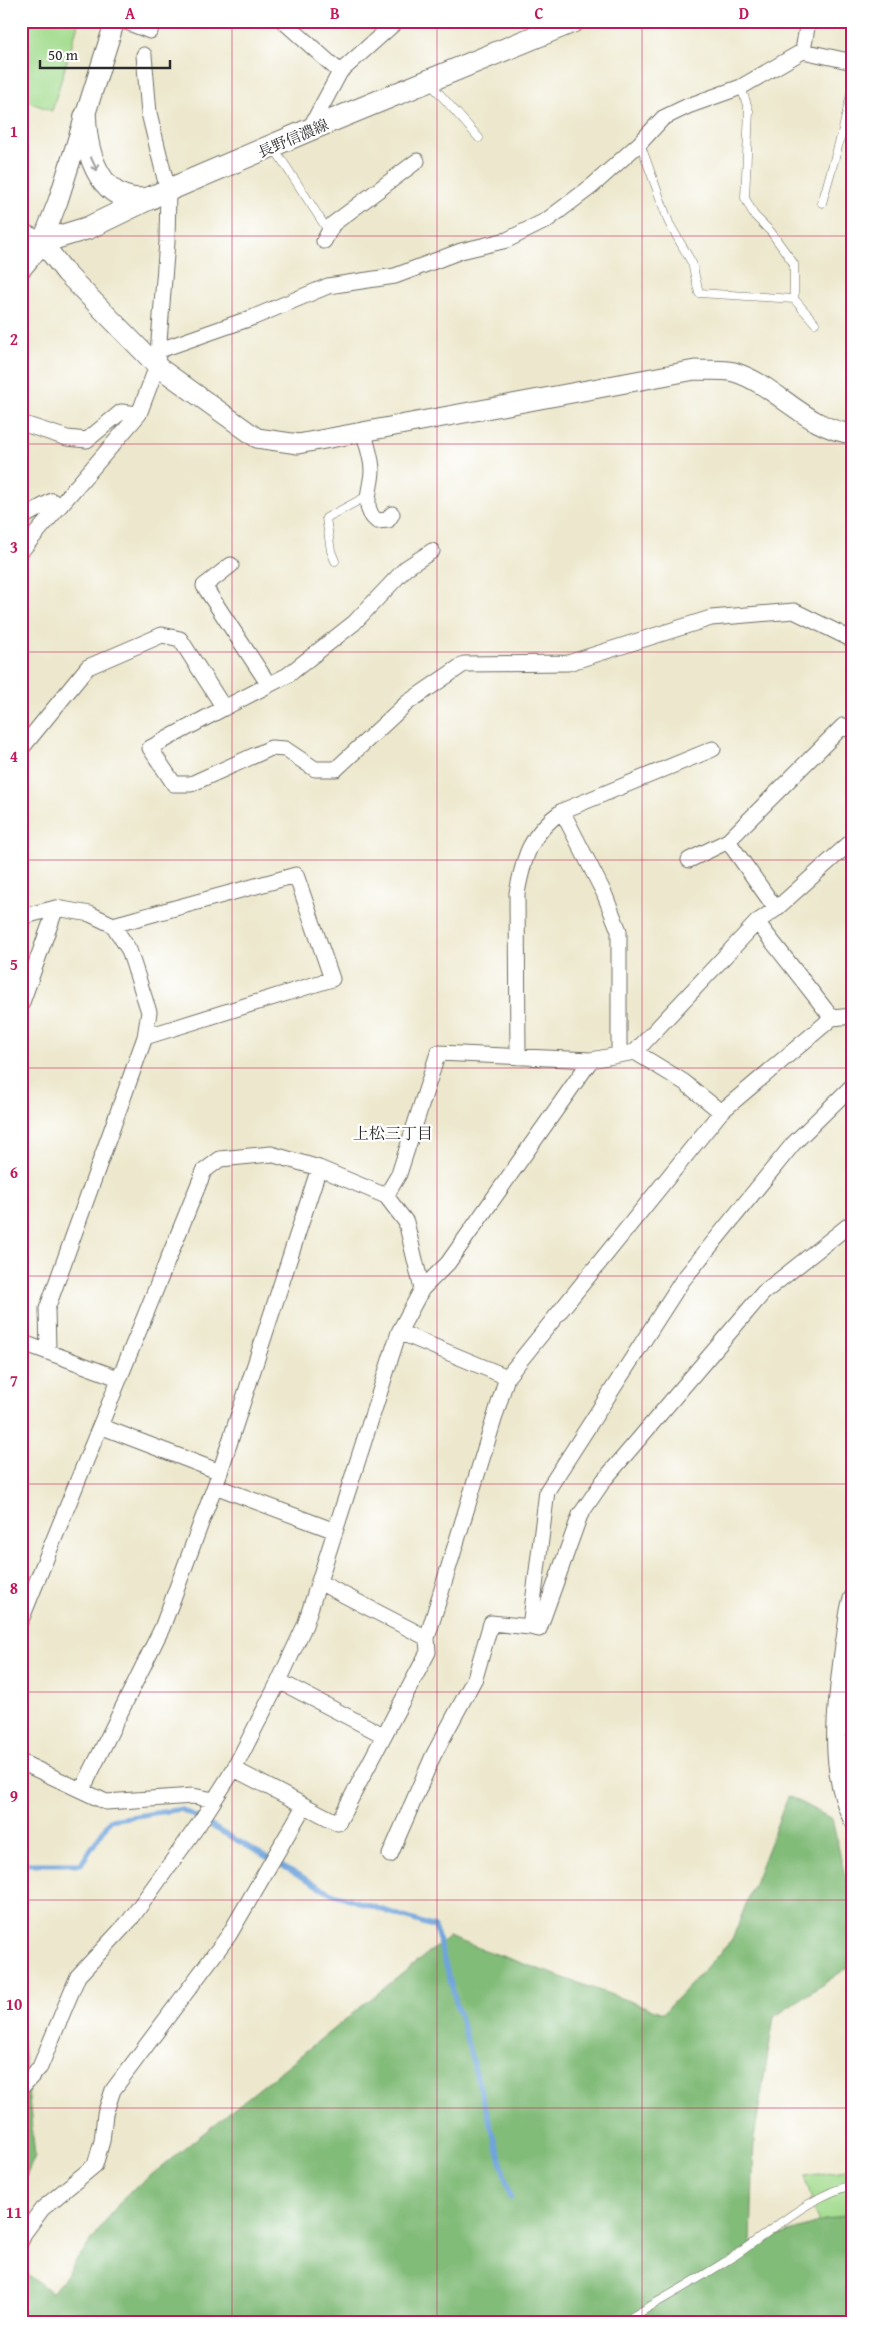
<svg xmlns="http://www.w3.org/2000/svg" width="874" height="2344" font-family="'Gentium Book Plus','Noto Serif JP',serif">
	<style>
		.green { fill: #a3dc8e; stroke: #67845c }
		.forest { fill: #82bc79; stroke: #567452 }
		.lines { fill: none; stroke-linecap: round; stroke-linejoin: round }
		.stream { stroke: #6fa4dc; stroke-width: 5 }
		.service-casing { stroke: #6f6d64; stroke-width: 9 }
		.minor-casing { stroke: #6f6d64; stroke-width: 17 }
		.tertiary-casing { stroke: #6f6d64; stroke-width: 21 }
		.primary-casing { stroke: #6f6d64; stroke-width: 24 }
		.service { stroke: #fff; stroke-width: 8 }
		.minor { stroke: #fff; stroke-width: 15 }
		.tertiary { stroke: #fff; stroke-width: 19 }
		.primary { stroke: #fff; stroke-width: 22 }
		.oneway { stroke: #a0a0a0 }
		.grid { fill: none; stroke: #c2185b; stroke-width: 1; stroke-opacity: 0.55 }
		.labels { text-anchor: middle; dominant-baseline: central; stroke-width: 4.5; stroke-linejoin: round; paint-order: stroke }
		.street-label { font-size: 15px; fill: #2b2b2b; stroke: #fff }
		.neighbourhood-label { font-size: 16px; fill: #2b2b2b; stroke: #fff }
		.neatline { fill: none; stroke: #c2185b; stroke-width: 2 }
		.grid-label { font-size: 16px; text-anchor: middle; font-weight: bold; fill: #c2185b }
	</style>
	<rect width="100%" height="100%" fill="#fff"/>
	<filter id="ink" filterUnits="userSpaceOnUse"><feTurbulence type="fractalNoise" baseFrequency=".02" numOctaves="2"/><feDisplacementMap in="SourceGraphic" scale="10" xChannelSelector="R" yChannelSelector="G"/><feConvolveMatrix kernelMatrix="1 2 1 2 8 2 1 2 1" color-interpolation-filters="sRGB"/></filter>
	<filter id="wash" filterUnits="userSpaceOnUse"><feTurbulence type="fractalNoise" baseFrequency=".0096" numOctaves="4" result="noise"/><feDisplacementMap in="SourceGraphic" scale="20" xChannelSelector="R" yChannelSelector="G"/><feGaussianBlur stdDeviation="1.12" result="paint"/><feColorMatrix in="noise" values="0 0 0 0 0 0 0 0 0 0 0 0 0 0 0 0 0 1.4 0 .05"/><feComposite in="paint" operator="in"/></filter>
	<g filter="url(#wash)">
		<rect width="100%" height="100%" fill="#ede8cd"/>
		<!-- green -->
		<path class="green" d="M21,21H79L52,111L21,99Z
			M853,2169V2323L832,2271L805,2176Z"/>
		<!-- forest -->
		<path class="forest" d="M788,1796L832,1819L853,1911V1964L774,2017L754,2138L751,2244L853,2212V2323H21V2269L52,2293L124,2197L448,1937L663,2013L732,1940Z
			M21,2023L35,2156L21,2188Z"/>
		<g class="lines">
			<!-- stream -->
			<path class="stream" d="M21,1864H81L110,1820L181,1809L331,1893L435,1927L511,2198"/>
		</g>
	</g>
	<g filter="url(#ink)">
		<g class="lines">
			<!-- service casing -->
			<g class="service-casing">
				<path id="service" d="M430,83L479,138
					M741,87L749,111L745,198L754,215L771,232L794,264V299
					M640,143L669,223L692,263L699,293L794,299L815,323
					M274,148L329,232
					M822,203L843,129L853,85
					M335,561L331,551L326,518L369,495
					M622,2323C658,2301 696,2281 731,2258C767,2235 811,2194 853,2185"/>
			</g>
			<!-- minor casing -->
			<g class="minor-casing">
				<path id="minor" d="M124,21L150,31L153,21
					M283,21L340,72
					M803,51L808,21
					M309,130L340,72L397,21
					M324,241L333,224L417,161
					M157,351L254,317L328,286L395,276L461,251L507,240L547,220L592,186L640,143L663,118L688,106L741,87L803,51L853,62
					M21,423L67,438L87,440L121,412L139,414
					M364,431C366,444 372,458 372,470C372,488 360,508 377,521L388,520L392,514
					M21,518L52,501L59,507
					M21,551L139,414L157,366L167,242L168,191L149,113L144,55
					M231,565L204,586L269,685
					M224,708L288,675L354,623L406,568L432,551
					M853,731L843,726L728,841L776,909L853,840
					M21,749L88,667L162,635L180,639L224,708L150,748L174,784H191L271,748L285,749L315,769H336L407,703L464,664L568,663L711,618L794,611L853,640
					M689,860L728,841
					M21,917L56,908L90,914L113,925L129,950L149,1012L145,1037L47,1309L48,1351
					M757,922L832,1018
					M113,925L296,875L332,979L145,1037
					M21,1005L56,908
					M635,1052L757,922L776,909
					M619,1055V931L604,893L562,811L713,749
					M518,1057L517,893C524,856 530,834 562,811
					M386,1196L399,1174L438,1053L591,1060L635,1052L684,1082L721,1112L832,1018L853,1016
					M422,1289L448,1263L591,1060
					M399,1332L507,1377L721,1112
					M21,1342L118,1378
					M100,1426L220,1472
					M215,1486L335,1531
					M319,1582L427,1638
					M21,1620L204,1171L220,1159L271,1154L319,1168L386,1196L406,1222L422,1289L399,1332L305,1625L279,1681L234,1769L199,1824L130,1920L78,1976L40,2067L21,2088
					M530,1627L539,1629L580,1515L604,1480L763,1293L853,1222
					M279,1681L383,1735
					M21,1762L106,1802L193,1796L214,1800
					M234,1769L338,1823L428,1652L427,1638L507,1377
					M82,1790L162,1628L220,1472L319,1168
					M390,1855L433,1756L475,1678L491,1623L530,1627L547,1491L682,1281L793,1144L853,1085
					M21,2241L25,2232L42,2209L95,2165L102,2141L105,2114L113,2090L229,1935L304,1806"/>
			</g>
			<!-- tertiary casing -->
			<g class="tertiary-casing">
				<path id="tertiary" d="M21,233L42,242L66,273L157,366L257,438L298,444L695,370C707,371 722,369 734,372C777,385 806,429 853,434
					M42,242L58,201L115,21
					M853,1599C848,1613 848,1630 845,1645C838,1700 827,1767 853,1819"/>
			</g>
			<!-- primary casing -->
			<g class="primary-casing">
				<path id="primary" d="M85,117C86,154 101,208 151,198
					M21,267L42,242L88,228L152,197L309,130L574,21"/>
			</g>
			<!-- service -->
			<use href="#service" class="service"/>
			<!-- minor -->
			<use href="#minor" class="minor"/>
			<!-- tertiary -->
			<use href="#tertiary" class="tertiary"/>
			<!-- primary -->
			<use href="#primary" class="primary"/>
		</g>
		<!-- one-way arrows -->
		<defs><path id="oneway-shaft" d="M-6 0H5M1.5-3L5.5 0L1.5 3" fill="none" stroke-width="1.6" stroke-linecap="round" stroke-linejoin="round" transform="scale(1.25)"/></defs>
		<use class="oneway" href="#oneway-shaft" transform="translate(94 164) rotate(65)"/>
	</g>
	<!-- grid -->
	<path class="grid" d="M232,21V2323M437,21V2323M642,21V2323M21,236H853M21,444H853M21,652H853M21,860H853M21,1068H853M21,1276H853M21,1484H853M21,1692H853M21,1900H853M21,2108H853"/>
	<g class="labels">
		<!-- street labels -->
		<g class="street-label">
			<text transform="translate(293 138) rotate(-23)">長野信濃線</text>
		</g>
		<!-- neighbourhood labels -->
		<g class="neighbourhood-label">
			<text x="393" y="1133">上松三丁目</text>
		</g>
	</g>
	<!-- margin -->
	<rect width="874" height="2344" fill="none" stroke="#fff" stroke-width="55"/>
	<!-- scale -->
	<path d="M40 60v8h130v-8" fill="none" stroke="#2b2b2b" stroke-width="2.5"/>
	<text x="48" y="60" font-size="15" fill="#2b2b2b" stroke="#ffffff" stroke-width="4" paint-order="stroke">50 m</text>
	<rect x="28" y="28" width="818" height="2288" class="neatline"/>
	<g class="grid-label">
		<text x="130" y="19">A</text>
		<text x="335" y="19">B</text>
		<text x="539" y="19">C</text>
		<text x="744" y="19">D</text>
		<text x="14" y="137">1</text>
		<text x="14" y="345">2</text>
		<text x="14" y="553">3</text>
		<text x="14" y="762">4</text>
		<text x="14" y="970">5</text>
		<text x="14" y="1178">6</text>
		<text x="14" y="1386">7</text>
		<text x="14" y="1594">8</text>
		<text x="14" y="1802">9</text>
		<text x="14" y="2010">10</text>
		<text x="14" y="2218">11</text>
	</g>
</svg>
